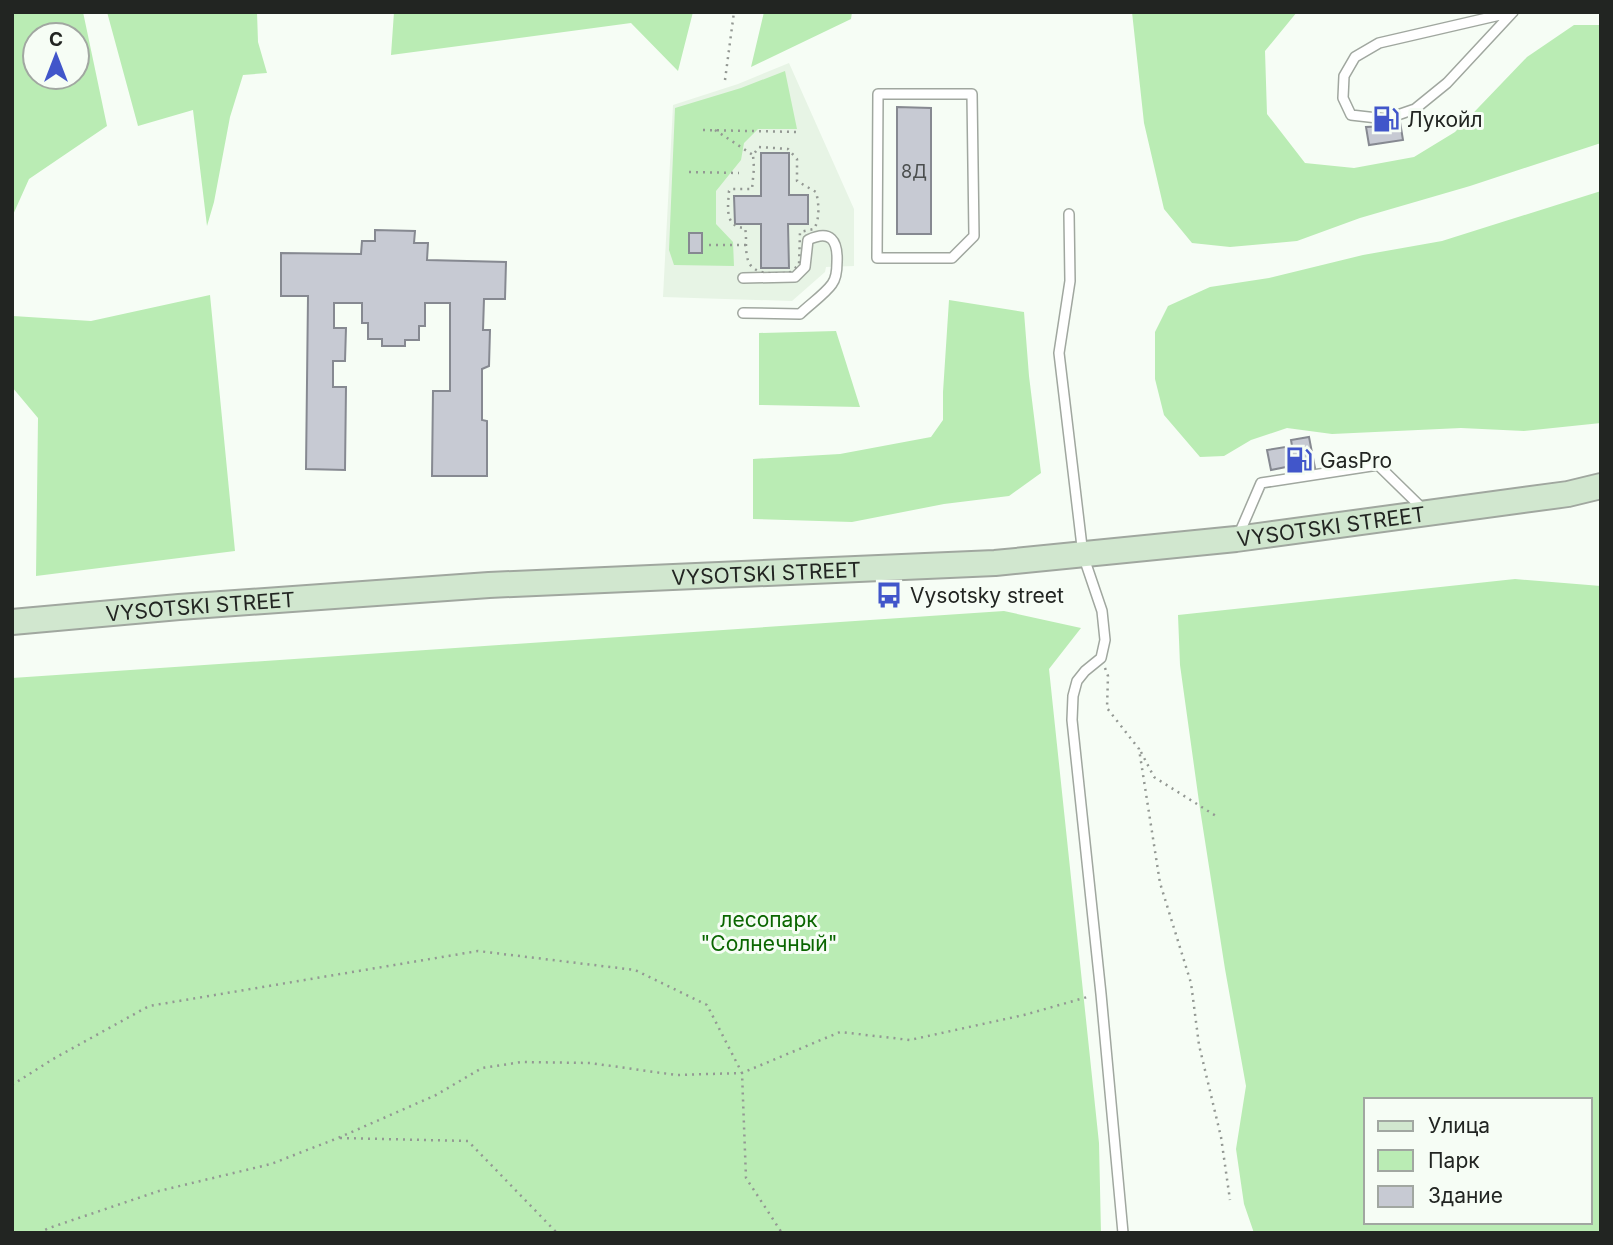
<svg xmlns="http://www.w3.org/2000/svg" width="1613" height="1245" font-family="Inter,sans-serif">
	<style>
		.built { fill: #e7f4e5 }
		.green { fill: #baecb4; fill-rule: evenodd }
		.building { fill: #c7cad3; stroke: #868991; stroke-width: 2 }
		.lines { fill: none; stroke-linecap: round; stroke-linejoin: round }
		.lane-casing { stroke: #a0a79f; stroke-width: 12 }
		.secondary-casing { stroke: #a0a79f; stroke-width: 28 }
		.path { stroke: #939893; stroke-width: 2.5; stroke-dasharray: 2 5; stroke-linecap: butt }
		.lane { stroke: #fff; stroke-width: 9 }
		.secondary { stroke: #d1e7cf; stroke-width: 24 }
		.labels { text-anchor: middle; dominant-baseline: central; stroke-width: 6; stroke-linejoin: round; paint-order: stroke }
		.number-label { font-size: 18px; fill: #4b4e4e }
		.poi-label { font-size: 21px; fill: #222522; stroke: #f6fdf5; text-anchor: start }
		.street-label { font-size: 21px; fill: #222522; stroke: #f6fdf5 }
		.park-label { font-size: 21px; fill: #0a6600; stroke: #f6fdf5 }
	</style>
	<rect width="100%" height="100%" fill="#f6fdf5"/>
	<!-- built -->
	<path class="built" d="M789,63L854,209V266L826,267L825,272L792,301L663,297L673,105L738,84Z"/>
	<!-- green -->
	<path class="green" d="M12,12H83L107,126L29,179L12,217ZM35,35H77V77H35Z
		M107,12H257L258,42L267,73L243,75L230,117L214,202L207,226L193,110L138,126Z
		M394,12H693L678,71L631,23L391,55Z
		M764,12H852L851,19L751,67Z
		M1132,12H1297L1265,51L1267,114L1305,163L1354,168L1414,157L1455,132L1527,57L1574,25H1601V143L1470,186L1360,218L1297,241L1230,247L1192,243L1164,209L1144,123Z
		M785,71L797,129H758L744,143L741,160L716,191V224L733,242L734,266L674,265L669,250L675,108L741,88Z
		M1601,191V423L1524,431L1461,428L1332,434L1287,428L1251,440L1224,456L1200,457L1164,415L1155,379V332L1168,306L1210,287L1269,278L1363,255L1442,241Z
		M210,295L235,551L36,576L38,418L12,387V318L13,316L91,321Z
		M949,300L1024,312L1029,376L1041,473L1009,496L944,504L852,522L753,519V459L840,454L931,437L943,420V392Z
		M836,331L860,407L759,405V333Z
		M1515,579L1601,586V1233H1254L1244,1204L1236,1149L1246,1086L1225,969L1200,809L1180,665L1178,615ZM1366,1100H1590V1222H1366Z
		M1004,611L1081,628L1049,669L1099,1143L1101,1233H12V678Z"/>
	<!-- building -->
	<path class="building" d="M897,107L931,108V234H897Z
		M1400,122L1403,140L1369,145L1366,127L1388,126Z
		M761,153H789V195H808V224H788L789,268H761V224H735L734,196H761Z
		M375,230L415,231L414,243H428L427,260L506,262L505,299H484L483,330H490L489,366L482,369V420L487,421V476H432L433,391H450V303H425V326H419V340H405V346H382V339H368V323H362V303H334V328H346L345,361H333V387H346L345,470L306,469L308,296H281V253L361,254L362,241H375Z
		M689,233H702V253H689Z
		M1309,437L1315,468L1296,470V465L1271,470L1267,450L1292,446L1291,440Z"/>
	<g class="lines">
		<!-- lane casing -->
		<g class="lane-casing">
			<path id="lane" d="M1513,12L1379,43L1355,57L1344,76L1343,98L1351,115L1386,119L1415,109L1447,83L1513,12
				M878,94H972L974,236L952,258H877Z
				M1069,214L1070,281L1059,353L1083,555L1102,611L1105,640L1101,658L1085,671L1077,681L1073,696L1072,720L1101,994L1123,1233
				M743,278L795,277L805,267L808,240C831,229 838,241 837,262C837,269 836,279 832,284C825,294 809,305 800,314L743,313
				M1239,534L1261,483L1378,465L1424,510"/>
		</g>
		<!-- secondary casing -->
		<g class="secondary-casing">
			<g id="secondary">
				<path id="s1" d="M12,622L179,607L489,585L995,563L1236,539L1568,494L1601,486"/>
			</g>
		</g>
		<!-- path -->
		<path class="path" d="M725,80L734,12
			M703,130L798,132
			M715,130L753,155
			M759,147L788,149L797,159V181L816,192C819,203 820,219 814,229L800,232L799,265L789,273C774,273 750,277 747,256C745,247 747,237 745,228C724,227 728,207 729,191L731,189H752L754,168L753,155Z
			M689,172L739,173
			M709,245H747
			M1105,668L1108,676L1107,708L1139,749L1160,883L1191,983L1199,1045L1221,1137L1230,1200
			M1141,752L1154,777L1216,816
			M12,1085L53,1059L149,1006L478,951L635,970L707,1005L742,1073L746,1178L782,1233
			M340,1138L468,1141L557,1233
			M39,1233L49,1228L159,1191L271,1164L338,1138L436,1095L482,1068L522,1062L590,1063L676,1075L742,1073L840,1032L910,1040L1024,1015L1091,996"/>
		<!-- lane -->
		<use href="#lane" class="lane"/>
		<!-- secondary -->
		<use href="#secondary" class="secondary"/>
	</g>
	<!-- icons -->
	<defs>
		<g id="fuel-bare" transform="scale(2.1)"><path d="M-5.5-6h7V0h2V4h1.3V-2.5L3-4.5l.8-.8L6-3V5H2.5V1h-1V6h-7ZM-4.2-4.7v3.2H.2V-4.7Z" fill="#4156ca" stroke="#f6fdf5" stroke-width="2.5" paint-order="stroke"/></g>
		<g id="bus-bare" transform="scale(2.1)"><path d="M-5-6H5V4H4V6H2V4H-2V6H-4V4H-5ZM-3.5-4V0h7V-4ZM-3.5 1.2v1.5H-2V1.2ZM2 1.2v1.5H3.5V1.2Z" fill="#4156ca" stroke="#f6fdf5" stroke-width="2.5" paint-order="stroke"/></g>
	</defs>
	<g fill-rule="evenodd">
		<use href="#fuel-bare" x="1386" y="119"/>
		<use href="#fuel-bare" x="1299" y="460"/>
		<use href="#bus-bare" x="889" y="595"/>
	</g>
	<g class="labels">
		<!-- number labels -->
		<g class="number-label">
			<text x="914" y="171">8Д</text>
		</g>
		<!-- poi labels -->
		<g class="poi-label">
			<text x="1407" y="119">Лукойл</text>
			<text x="1320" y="460">GasPro</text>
			<text x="910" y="595">Vysotsky street</text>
		</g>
		<!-- street labels -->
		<g class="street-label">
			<text stroke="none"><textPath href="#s1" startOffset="1323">VYSOTSKI STREET</textPath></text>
			<text stroke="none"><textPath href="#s1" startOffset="756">VYSOTSKI STREET</textPath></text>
			<text stroke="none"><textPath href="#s1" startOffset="189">VYSOTSKI STREET</textPath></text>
		</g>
		<!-- park labels -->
		<g class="park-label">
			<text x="769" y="919">лесопарк<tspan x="769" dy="24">"Солнечный"</tspan></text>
		</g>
	</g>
	<!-- border -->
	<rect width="1613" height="1245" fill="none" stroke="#222522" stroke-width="28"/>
	<!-- legend -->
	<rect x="1364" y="1098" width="228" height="126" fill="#f6fdf5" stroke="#a1a7a1" stroke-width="2"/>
	<rect x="1378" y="1121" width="35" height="10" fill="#d1e7cf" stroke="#a1a7a1" stroke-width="2"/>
	<text x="1428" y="1133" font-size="21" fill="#222522">Улица</text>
	<rect x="1378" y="1150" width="35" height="21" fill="#baecb4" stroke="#a1a7a1" stroke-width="2"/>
	<text x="1428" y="1168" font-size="21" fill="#222522">Парк</text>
	<rect x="1378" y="1186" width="35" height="21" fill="#c7cad3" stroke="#a1a7a1" stroke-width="2"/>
	<text x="1428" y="1203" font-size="21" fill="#222522">Здание</text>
	<!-- north arrow -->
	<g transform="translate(56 56)"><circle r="33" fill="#f6fdf5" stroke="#a1a7a1" stroke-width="2"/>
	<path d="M0-5L12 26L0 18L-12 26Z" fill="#4156ca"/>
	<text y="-10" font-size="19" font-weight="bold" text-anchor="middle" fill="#222522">С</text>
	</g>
</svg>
